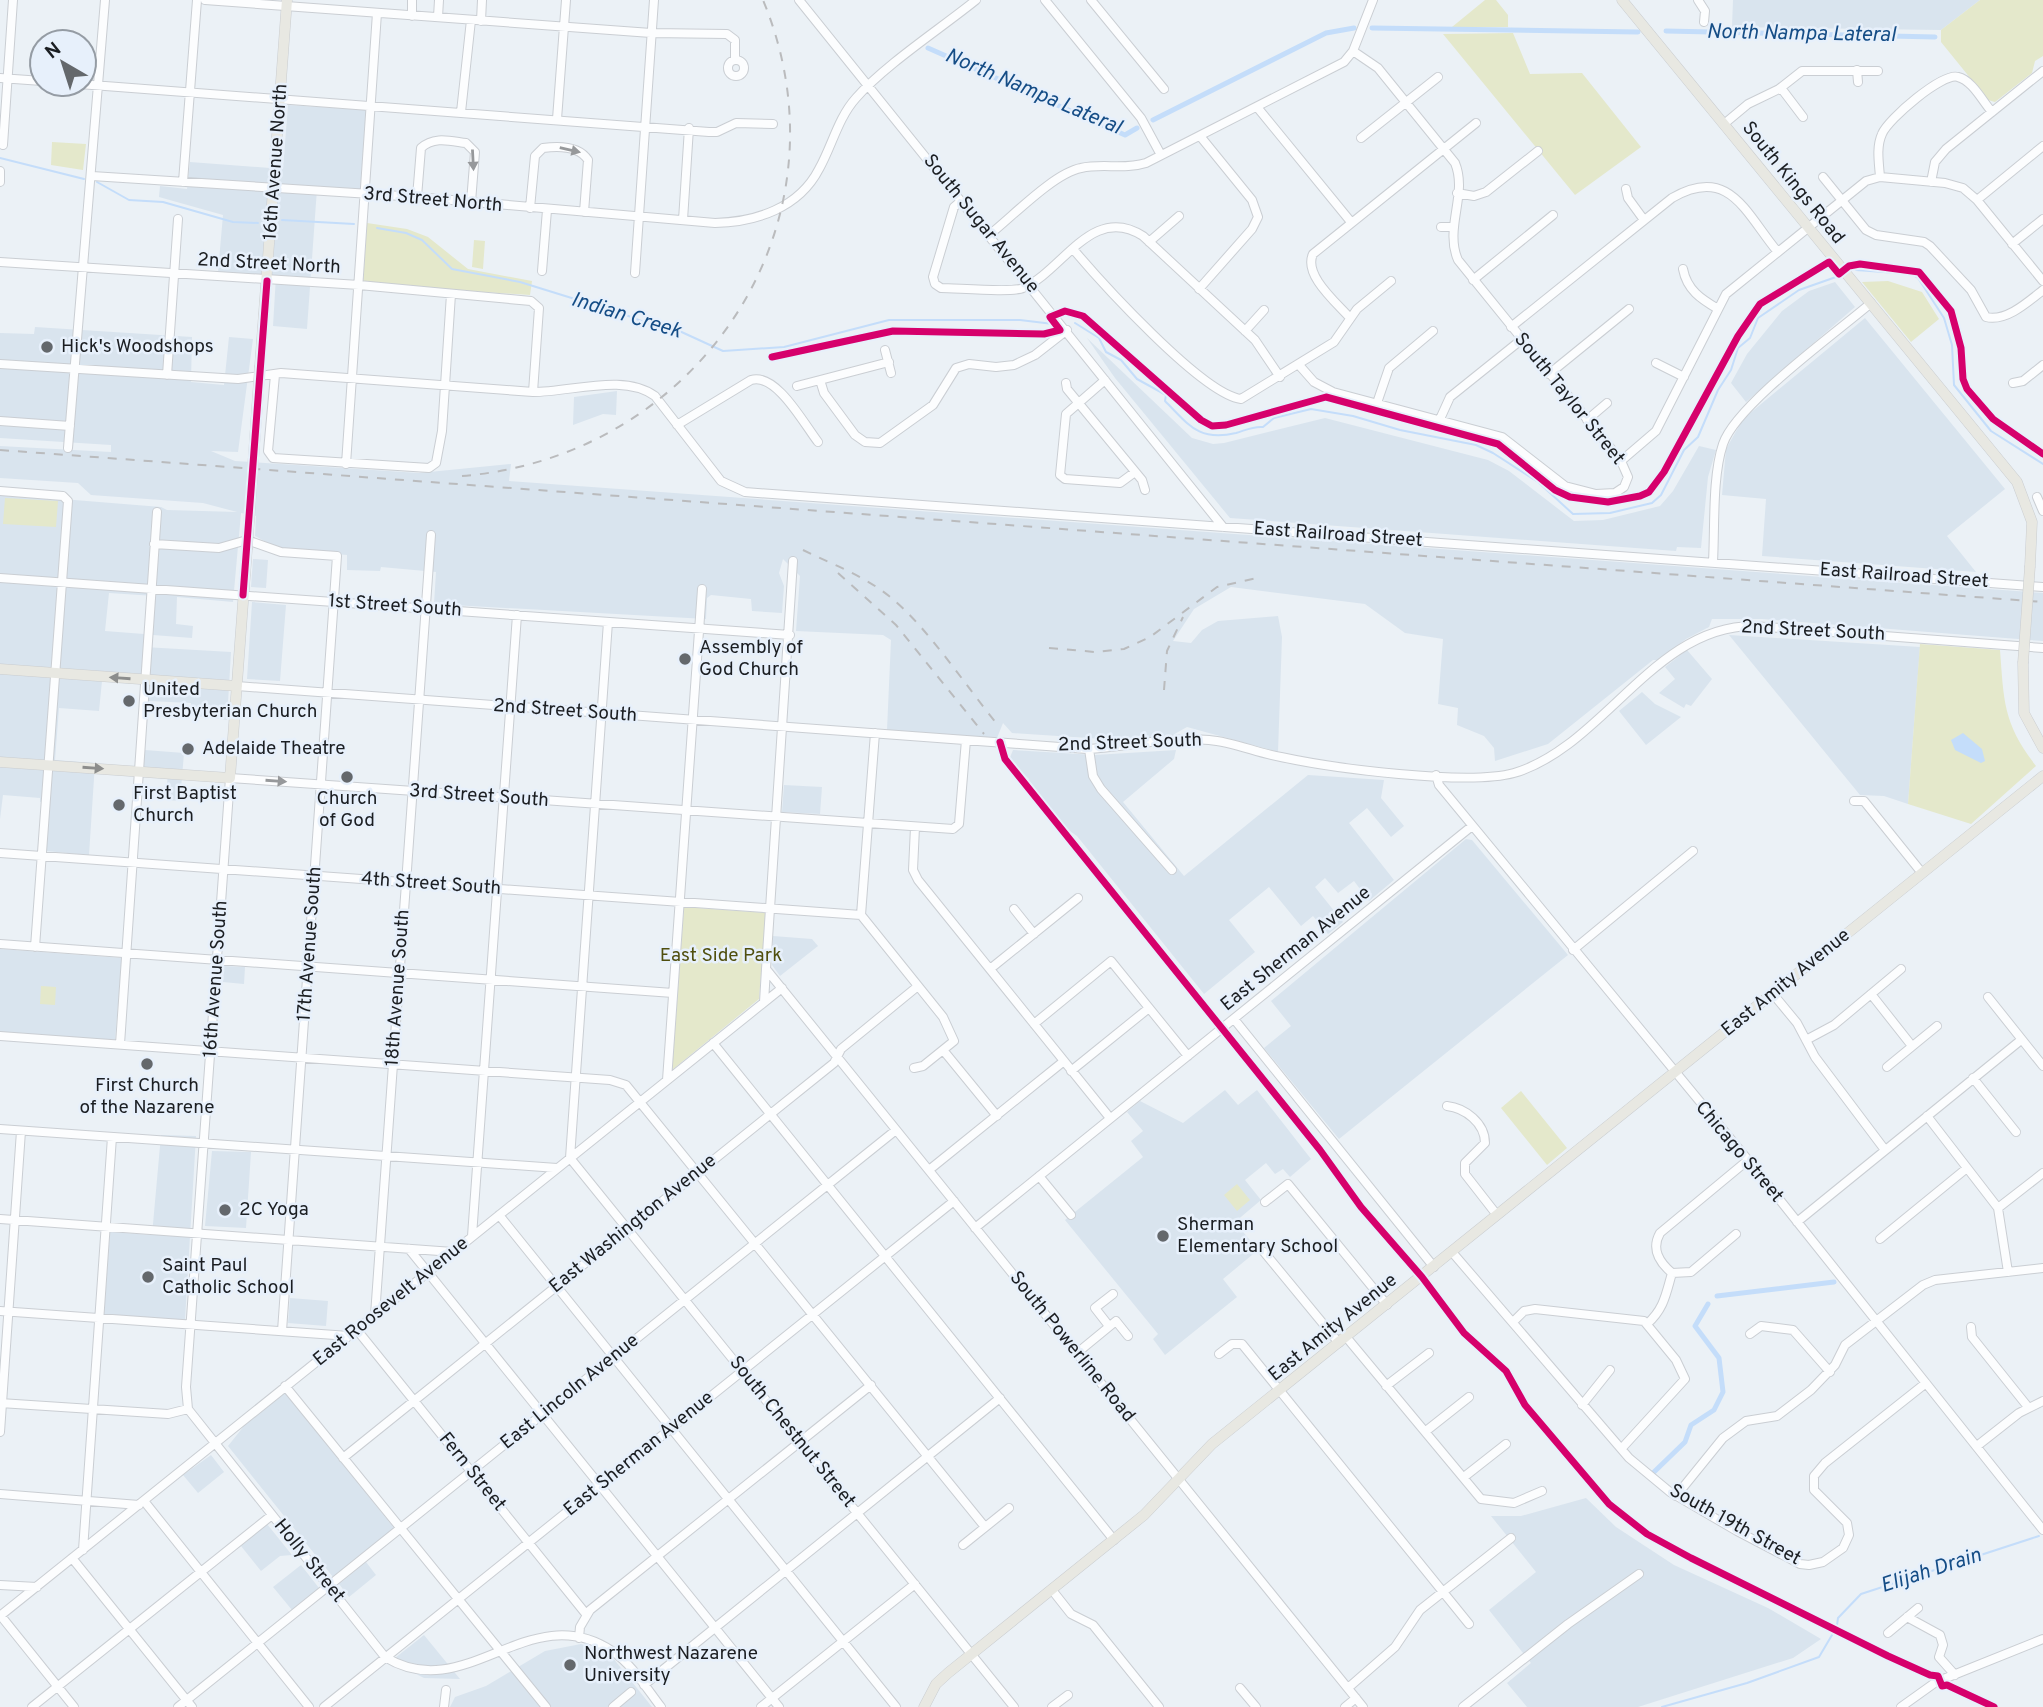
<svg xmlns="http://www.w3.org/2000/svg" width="2043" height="1707" font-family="Overpass,sans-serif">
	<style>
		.built { fill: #d9e4ee }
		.green { fill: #e4e8cb }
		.water { fill: #c4ddfa }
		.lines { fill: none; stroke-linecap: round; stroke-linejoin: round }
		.stream { stroke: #c4ddfa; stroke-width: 2 }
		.canal { stroke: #c4ddfa; stroke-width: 5 }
		.minor-casing { stroke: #caced3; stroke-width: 10 }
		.major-casing { stroke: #cacdd0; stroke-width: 11 }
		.minor { stroke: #fcfdfe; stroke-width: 8 }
		.major { stroke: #e8e8e2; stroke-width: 10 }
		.rail { stroke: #babbbd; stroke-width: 2; stroke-dasharray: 9 9; stroke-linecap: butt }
		.major-bridge-casing { stroke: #cacdd0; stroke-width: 11; stroke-linecap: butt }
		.major-bridge { stroke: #e8e8e2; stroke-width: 10 }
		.cycleway-casing { stroke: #e7f0fb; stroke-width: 11 }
		.cycleway { stroke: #d6006c; stroke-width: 7 }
		.oneway { fill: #97999b }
		.oneway2 { fill: #8c8d8c }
		.poi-dot { fill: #64686c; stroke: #e7f0fb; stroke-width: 2.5 }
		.labels { text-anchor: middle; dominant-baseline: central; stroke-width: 5; stroke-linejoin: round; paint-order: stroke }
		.street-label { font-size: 19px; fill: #1b1e22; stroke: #e7f0fb }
		.poi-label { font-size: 19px; fill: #1b1e22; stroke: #e7f0fb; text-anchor: start }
		.park-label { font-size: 19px; fill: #504f0e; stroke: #e7f0fb }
		.water-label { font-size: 21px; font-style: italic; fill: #154d86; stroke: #e7f0fb }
	</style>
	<rect width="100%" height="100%" fill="#ebf1f6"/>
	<!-- built -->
	<path class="built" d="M1733,0H1980L1941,30L1732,27Z
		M288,105L366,110L360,192L317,189L307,329L273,326L276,276L218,272L223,215L159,197L160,186L187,189L190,162L283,169Z
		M1835,282L1855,307L1746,402L1731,383L1747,354L1782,311L1809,291Z
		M1865,318L2005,489L1947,536L1976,572L1762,556L1766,499L1722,495L1726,449L1743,419Z
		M35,327L192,337L191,382L224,385L229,337L253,339L238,452L211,451L235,461L419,473L511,464L509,481L2043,593V641L1762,619H1712L1709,627L1686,639L1659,660H1653L1548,744L1495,761L1494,748L1484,736L1457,725L1458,708L1438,704L1443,639L1405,633L1365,604L1231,587L1194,609L1173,641L1191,643L1202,630L1218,621L1278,616L1282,637L1278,752L1187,727L1171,736L1119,740L1012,733L1003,723L997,738L887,730L891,640L883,635L796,631L800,576L783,559L779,573L784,586L782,613L752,611L751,599L711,595L707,598L706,619L434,604L436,572L381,567L380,571L347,570V555L279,549L255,536L256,516L241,513L233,602L177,597L176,624L193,626L192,638L153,635L155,596L109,593L105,631L144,634V647L231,652L227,720L190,715L191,703L149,701V685L102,681L99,711L59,708L55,760L95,763L89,855L46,851L49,802H40V798L3,795L0,819V494L161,507L167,510L237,512L203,503L91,495L78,483L0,478V446L111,452V445L0,438V333L34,334Z
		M1087,338L1192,438L1213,444L1224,443L1325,418L1488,460L1509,471L1574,521L1603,520L1660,506L1673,491L1699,446L1716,450L1708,477L1701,548L1677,547L1676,551L1230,518L1115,378Z
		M617,391L616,415L603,414L573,425L574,397Z
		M253,559L268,560L266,588L251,587Z
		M252,602L286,605L280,681L247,679Z
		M1729,635L1920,647L1908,804L1884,796L1860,795Z
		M1687,650L1712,679L1691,706L1686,704L1684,708L1659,693L1675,679L1665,667Z
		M1642,692L1655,704L1681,717L1646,745L1619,711Z
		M145,750L184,753L180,801L166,800L168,771L143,769Z
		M1013,750L1095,755L1176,750L1174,759L1123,802L1184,876L1308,775L1384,780L1381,798L1404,826L1391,837L1367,808L1349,823L1394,880L1369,901L1354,881L1338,893L1325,878L1315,887L1343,922L1328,934L1313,916L1301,926L1269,887L1229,920L1255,952L1204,994L1077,836L1064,827L1027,782L1029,779L1009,760Z
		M784,785L822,787L820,814L782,812Z
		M1466,839L1472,840L1568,955L1339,1139L1264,1048L1291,1026L1271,1001Z
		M773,936L812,939L818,946L780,976L772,965Z
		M0,949L122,958L115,1040L0,1032Z
		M224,966L245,967L244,984L223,982Z
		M1225,1090L1238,1105L1257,1090L1311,1159L1290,1177L1283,1169L1275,1174L1266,1163L1245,1180L1261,1200L1235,1222L1258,1250L1223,1279L1237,1297L1165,1355L1153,1339L1158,1334L1065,1220L1143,1157L1131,1141L1143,1131L1127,1112L1140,1101L1183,1123Z
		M161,1135L196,1136L185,1320L104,1314L110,1232L152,1235Z
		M212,1151L251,1152L246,1228L205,1226Z
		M290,1298L328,1301L326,1326L288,1323Z
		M285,1393L394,1528L333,1577L228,1446L244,1426Z
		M211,1455L224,1472L198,1493L183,1475Z
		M1586,1498L1616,1527L1674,1565L1768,1608L1821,1639L1793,1658L1638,1707H1527L1507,1683L1531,1663L1489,1610L1536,1572L1491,1516H1521Z
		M267,1524L292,1555L280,1556L261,1571L241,1546Z
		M366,1562L376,1575L349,1597L339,1584Z
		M301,1565L319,1588L292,1610L273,1587Z
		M424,1635L460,1679L424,1678L408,1670L395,1658Z
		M581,1644L609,1653L652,1707H450L455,1697L486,1686L545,1651Z"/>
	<!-- green -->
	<path class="green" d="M1485,0H1496L1508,15V27H1452Z
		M1980,0H2043V56L2035,61L2032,73L1995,102L1988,100L1941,42V30Z
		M1513,33L1530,74L1582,73L1641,147L1575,195L1443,34Z
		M52,142L86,144L83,170L51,165Z
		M367,223L407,229L428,237L468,269L532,281L530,295L363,284Z
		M474,240L485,241L483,269L472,267Z
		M1888,281L1922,292L1939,319L1911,342L1862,282Z
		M5,498L58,501L56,527L3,524Z
		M1920,644L2000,650C2004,702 2003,723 2036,766L1971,824L1908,804Z
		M684,907L766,913L759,999L672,1070Z
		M41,986L56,987L55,1005L40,1004Z
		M1521,1091L1567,1148L1547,1165L1501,1108Z
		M1237,1184L1250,1200L1237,1211L1224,1195Z"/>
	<!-- water -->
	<path class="water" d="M1963,733L1982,749L1985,761L1981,763L1955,750L1951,740Z"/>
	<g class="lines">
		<!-- stream -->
		<path class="stream" d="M0,158L84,179
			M97,182L129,200L163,202L233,222L258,223
			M282,220L354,224
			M377,228L406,233L422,240L452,269L520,282L591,304L603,312H618L662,329H675L723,351L784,347L889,320H1020L1053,324
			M1856,270L1911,274L1918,278L1944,318L1952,345L1954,385L1991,431L2043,464
			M1075,323L1099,338L1106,352L1121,360L1137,379L1166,395L1165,401C1189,425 1199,442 1236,433C1246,430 1253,426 1263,427L1274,418L1311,409L1353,416L1400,430L1476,445L1493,453L1538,482L1573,514L1610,513L1652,503L1661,495L1684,450L1698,437L1718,390L1731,370L1738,348L1750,338L1758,318L1799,290L1836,277
			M1837,1625L1838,1618L1861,1594L2039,1536
			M1662,1707L1747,1683L1819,1657L1832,1635"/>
		<!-- canal -->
		<path class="canal" d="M1372,28L1638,32
			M1666,31L1935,37
			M928,48L1125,135L1137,128
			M1153,120L1326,33L1354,28
			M1717,1296L1834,1282
			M1654,1472L1685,1442L1691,1425L1714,1410L1723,1392L1719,1358L1695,1326L1708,1304"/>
		<!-- minor casing -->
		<g class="minor-casing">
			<path id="minor" d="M205,0L651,33L727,34L735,40V58
				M799,0L1223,527
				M1045,0L1141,118L1161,155
				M1091,0L1164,89
				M1698,0L1705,11L1704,22
				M412,16V0
				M438,17L439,0
				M481,21L482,0
				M728 68a8 8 0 1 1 16 0a8 8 0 1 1-16 0Z
				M1857,70L1858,82
				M0,78L42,81
				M79,84L709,132H717L736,123L773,124
				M1781,88L1803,117
				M1257,107L1351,222
				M461,112L471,20
				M557,119L566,0
				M1724,124L1748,104L1779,89L1802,71H1878
				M1361,138L1438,77
				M3,145L13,0
				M0,171V182
				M92,176L417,197L715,223C756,222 799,208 819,169C832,146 838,118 856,98C885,65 940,29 976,0
				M1823,177L1866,230L1876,235L1924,242L1930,246L1971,290L1986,317C2006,322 2028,302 2043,290
				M1880,177C1879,163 1876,147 1882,134C1888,119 1943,72 1958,77C1972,80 1983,102 1992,112
				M183,182L197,0
				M1931,182L1935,162L1946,149L2043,71
				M1626,189L1628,198L1644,220
				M1457,193L1474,196L1486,192L1538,151
				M417,197L421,148C434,136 450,141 466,143L475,152L471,202
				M1977,200L2043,146
				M961,201L954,207L933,277L935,284L941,288C956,288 1013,293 1023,288C1063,271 1092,203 1143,236L1255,340L1280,377
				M530,208L535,156L543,148C558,146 579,146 588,160L584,212
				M683,220L689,128
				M1441,227H1452
				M989,235C1012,217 1054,173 1081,168C1103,163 1124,170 1146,163L1344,62L1353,51L1373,0
				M1149,242L1179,216
				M2012,244L2043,219
				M1073,249C1100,281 1202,394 1241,399L1334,342L1357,309L1391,281
				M0,262L359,285L531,301L539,308L533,392
				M1683,269C1687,290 1701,299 1718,309
				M542,271L547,210
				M635,273L654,0
				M1473,280L1553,215
				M1199,289L1252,229L1258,217L1252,200L1200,136
				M1350,318C1337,303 1303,275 1313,254L1476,123
				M1511,327L1672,198C1729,165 1745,212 1777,251
				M1245,331L1264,310
				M885,350L891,373
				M1656,363L1684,377
				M0,364L238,379L281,373L533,392C572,392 624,373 655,396L721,481L745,492L2043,587
				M1299,365L1314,382L1333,392L1502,437L1565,486L1596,494L1615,493L1624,487L1628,477L1621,461L1458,260C1444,228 1468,194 1455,163L1378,68L1353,51
				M1549,374L1629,309
				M167,375L178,219
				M275,375L268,451L273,458L429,468L436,463L442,431L451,294
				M820,380L824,393L855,435L865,442L880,443L933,405L956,368L969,364L996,367L1014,365L1035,355L1067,330
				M1105,380L1066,414L1060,475L1065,479L1120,483L1135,472
				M1066,383L1067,389L1142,480L1145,490
				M2013,383L2023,381L2043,365
				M797,386L889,362
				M1377,403L1389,368L1433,331
				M1440,419L1450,397L1521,340
				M1587,420L1607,403
				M0,421L70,426
				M677,425L751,380C776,372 804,424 818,442
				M68,448L105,0
				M1621,461L1656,431L1726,294L1866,181L1880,177L1945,183L1963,188L1977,200L2043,281
				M346,464L377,13
				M0,491L63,496L68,501L35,947
				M2037,497L2043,511
				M154,544L219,548L247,540L281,552L337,556L282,1331
				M793,561L766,969L1363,1707
				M1713,562C1715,527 1712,477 1723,444C1736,405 1836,333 1871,303
				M0,578L790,635
				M608,622L570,1158L1014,1707
				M237,686L1087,749C1127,747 1169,736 1209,740C1234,742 1257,753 1281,757C1331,768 1468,786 1514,773C1603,747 1654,626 1753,626L2043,648
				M1089,749L1093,776L1101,789L1172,870
				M1436,775L1439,785L1748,1160L2043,1530
				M1854,801H1864L1922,873
				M915,827L913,870L918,880L1110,1118
				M0,853L861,915
				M1014,909L1034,934
				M861,915L943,1017L954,1041L923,1066L914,1068
				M861,915L875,733
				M0,944L673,993
				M1573,950L1693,851
				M990,969L1078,898
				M1773,994L1797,1023L1815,1057L1885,1150
				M1871,994L1912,1046
				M1988,997L2043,1066
				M764,1002L766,969
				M1234,1019L1434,1267
				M1034,1024L1111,961L1188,1056
				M0,1036L610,1080L626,1085L985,1527
				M1806,1040L1834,1025L1901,969
				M713,1043L1114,1540
				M120,1044L157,512
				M943,1050L997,1116
				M1887,1067L1937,1026
				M1071,1071L1149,1008
				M1973,1078L2016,1132
				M667,1080L702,589
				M1447,1106C1465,1108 1485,1123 1485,1143L1465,1163V1174L1497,1215
				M1927,1116L1998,1208L2008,1272
				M0,1129L557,1168
				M929,1170L1064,1061
				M1039,1176L1071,1215
				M1265,1202L1288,1184L1387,1305
				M1998,1208L2043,1173
				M499,1215L896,1707
				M0,1219L453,1252
				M1797,1222L2021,1040
				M975,1228L1472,826
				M472,1236L517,615
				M1880,1239L1967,1168
				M409,1249L779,1707
				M1264,1252L1339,1343
				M1452,1252L1629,1458L1670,1492L1737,1531L1800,1564L1809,1565L1823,1562L1843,1548L1849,1535L1847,1523L1814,1490V1476L1825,1463L1926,1383
				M1672,1273C1659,1262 1651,1249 1660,1233L1748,1160
				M1672,1273L1691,1272L1736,1234
				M0,1311L349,1336
				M375,1315L431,535
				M1514,1321L1524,1311L1535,1309L1644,1321L1676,1360L1685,1379L1622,1448
				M1647,1324C1664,1309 1666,1294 1672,1273
				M1109,1326L1095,1308L1113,1294
				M1971,1327L1972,1337L2028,1407
				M357,1330L586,1614
				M1750,1334L1761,1326L1793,1330L1830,1372
				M1347,1338L1481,1499L1514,1503L1542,1491
				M1077,1353L1116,1321L1128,1336
				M1219,1354L1232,1344H1242L1469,1624
				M285,1386L546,1707
				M1386,1386L1429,1353
				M0,1403L168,1414L188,1409
				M1582,1405L1610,1370
				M1426,1431L1469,1397
				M0,1432L21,1131
				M1977,1446L2019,1413L2043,1401
				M343,1458L834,1063L841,1049L918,986
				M1464,1477L1506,1444
				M0,1494L139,1505
				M1676,1496L1723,1438L1746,1421L1777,1416L1811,1390L1835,1365L1845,1345L1923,1285L1935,1280L2043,1268
				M144,1501L309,1707
				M963,1545L1009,1508
				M83,1550L112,1137
				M72,1558L192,1707
				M0,1585L37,1587
				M1052,1590L1071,1614L1093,1625L1159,1707
				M0,1616L782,988
				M1,1616L74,1707
				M1907,1617L1940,1635L1943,1645L1939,1657L1955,1675
				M1888,1633L1918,1608
				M579,1638L580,1627L590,1610L871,1385
				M644,1685L1000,1398
				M1240,1688L1256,1707
				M1348,1688L1395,1647L1420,1610L1511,1538
				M32,1707L272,1515
				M178,1707L896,1130
				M324,1707L954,1201
				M444,1707L446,1690
				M613,1707L631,1692
				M661,1707C647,1689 632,1664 612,1651C529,1596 466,1707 385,1657L188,1409L186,1387L230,778L953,829L959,824L966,740
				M761,1707L915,1584
				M1052,1707L1068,1695
				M1345,1707L1356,1698
				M1463,1707L1568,1624L1639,1574
				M1901,1707L1936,1682L2043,1639"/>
		</g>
		<!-- major casing -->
		<g class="major-casing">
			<path id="major" d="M1622,0L2017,482L2032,522L2030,566
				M260,366L287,0
				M2023,663L2024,713L2043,748
				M0,669L237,686
				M0,762L230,778L247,549
				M924,1707L936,1684L948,1673L1144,1515L1212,1444L2043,776"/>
		</g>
		<!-- minor -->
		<use href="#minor" class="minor"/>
		<!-- major -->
		<use href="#major" class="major"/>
		<!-- rail -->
		<path class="rail" d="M0,450L2043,602
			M462,476C698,457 856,224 763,0
			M803,550C832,564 864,576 889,596C925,624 966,686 997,724
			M838,573L896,625L984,734
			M1049,648L1095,652L1124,649L1150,637L1217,587L1257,578
			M1164,690L1167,651L1183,617"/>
		<!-- major-bridge casing -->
		<g class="major-bridge-casing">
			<path id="major-bridge" d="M247,549L260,366
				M2023,663L2030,566"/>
		</g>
		<!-- major-bridge -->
		<use href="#major-bridge" class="major-bridge"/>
		<!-- cycleway casing -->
		<g class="cycleway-casing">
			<path id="cycleway" d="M1060,330L1050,317L1065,311L1083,316L1201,420L1212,426L1226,425L1326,397L1498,444L1555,490L1570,497L1608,502L1640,496L1649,492L1664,472L1738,336L1760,304L1829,262L1839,274L1849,266L1860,264L1919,272L1951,311L1961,348L1963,379L1967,389L1993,419L2043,454
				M772,357L893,331L1044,334L1060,330
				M243,595L267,281
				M1000,742L1005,759L1320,1150L1361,1207L1422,1277L1464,1333L1506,1371L1525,1405L1609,1504L1647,1534L1691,1558L1888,1656L1930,1675L1938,1676L1942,1686L1947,1685L1994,1707"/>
		</g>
		<!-- cycleway -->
		<use href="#cycleway" class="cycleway"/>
	</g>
	<!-- one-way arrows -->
	<defs><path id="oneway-solid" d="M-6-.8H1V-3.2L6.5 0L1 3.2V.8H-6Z" transform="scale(1.75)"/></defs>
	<g class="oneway">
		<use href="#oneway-solid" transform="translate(570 150) rotate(13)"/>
		<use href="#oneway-solid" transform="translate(473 160) rotate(87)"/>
		<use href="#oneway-solid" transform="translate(276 781) rotate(4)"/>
	</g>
	<g class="oneway2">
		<use href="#oneway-solid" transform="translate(120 678) rotate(-176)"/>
		<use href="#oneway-solid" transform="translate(93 768) rotate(4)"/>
	</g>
	<!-- markers -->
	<g class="poi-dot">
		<circle cx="47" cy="347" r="7"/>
		<circle cx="685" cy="659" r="7"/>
		<circle cx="129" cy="701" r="7"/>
		<circle cx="188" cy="749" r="7"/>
		<circle cx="347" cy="777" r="7"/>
		<circle cx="119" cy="805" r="7"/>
		<circle cx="147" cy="1064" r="7"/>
		<circle cx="225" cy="1210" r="7"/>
		<circle cx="1163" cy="1236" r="7"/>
		<circle cx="148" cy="1277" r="7"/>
		<circle cx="570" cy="1665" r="7"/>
	</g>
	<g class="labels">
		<!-- street labels -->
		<g class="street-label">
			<text transform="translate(276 162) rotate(-86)">16th Avenue North</text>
			<text transform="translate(1793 183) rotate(51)">South Kings Road</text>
			<text transform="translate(433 200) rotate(5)">3rd Street North</text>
			<text transform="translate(981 224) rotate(51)">South Sugar Avenue</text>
			<text transform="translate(269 264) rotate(3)">2nd Street North</text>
			<text transform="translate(1569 399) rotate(51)">South Taylor Street</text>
			<text transform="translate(1338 535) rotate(4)">East Railroad Street</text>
			<text transform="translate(1904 576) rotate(4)">East Railroad Street</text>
			<text transform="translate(395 606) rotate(4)">1st Street South</text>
			<text transform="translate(1813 631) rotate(3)">2nd Street South</text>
			<text transform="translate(565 711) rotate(4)">2nd Street South</text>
			<text transform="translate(1130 743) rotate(-2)">2nd Street South</text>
			<text transform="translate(479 796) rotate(4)">3rd Street South</text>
			<text transform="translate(431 884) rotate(4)">4th Street South</text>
			<text transform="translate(310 944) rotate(-86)">17th Avenue South</text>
			<text transform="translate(1296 949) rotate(-39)">East Sherman Avenue</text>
			<text transform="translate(216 979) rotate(-86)">16th Avenue South</text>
			<text transform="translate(1786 983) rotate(-39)">East Amity Avenue</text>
			<text transform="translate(398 988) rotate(-86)">18th Avenue South</text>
			<text transform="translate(1739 1152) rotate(50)">Chicago Street</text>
			<text transform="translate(633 1224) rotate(-39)">East Washington Avenue</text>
			<text transform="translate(391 1302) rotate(-39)">East Roosevelt Avenue</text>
			<text transform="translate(1333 1328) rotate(-39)">East Amity Avenue</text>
			<text transform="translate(1072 1347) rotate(51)">South Powerline Road</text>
			<text transform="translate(570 1392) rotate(-39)">East Lincoln Avenue</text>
			<text transform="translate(792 1432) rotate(51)">South Chestnut Street</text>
			<text transform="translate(639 1454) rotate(-39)">East Sherman Avenue</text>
			<text transform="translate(472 1472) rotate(51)">Fern Street</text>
			<text transform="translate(1735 1525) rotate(29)">South 19th Street</text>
			<text transform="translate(309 1561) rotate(51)">Holly Street</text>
		</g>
		<!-- poi labels -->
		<g class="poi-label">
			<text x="61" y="347">Hick's Woodshops</text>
			<text x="699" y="648">Assembly of<tspan x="699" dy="22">God Church</tspan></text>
			<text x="143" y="690">United<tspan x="143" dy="22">Presbyterian Church</tspan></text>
			<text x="202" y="749">Adelaide Theatre</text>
			<text x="133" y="794">First Baptist<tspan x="133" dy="22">Church</tspan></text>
			<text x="347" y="799" text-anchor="middle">Church<tspan x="347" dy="22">of God</tspan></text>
			<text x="147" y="1086" text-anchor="middle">First Church<tspan x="147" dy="22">of the Nazarene</tspan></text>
			<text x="239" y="1210">2C Yoga</text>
			<text x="1177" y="1225">Sherman<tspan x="1177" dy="22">Elementary School</tspan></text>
			<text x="162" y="1266">Saint Paul<tspan x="162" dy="22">Catholic School</tspan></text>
			<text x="584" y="1654">Northwest Nazarene<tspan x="584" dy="22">University</tspan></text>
		</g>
		<!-- park labels -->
		<g class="park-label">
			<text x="721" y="956">East Side Park</text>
		</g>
		<!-- water labels -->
		<g class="water-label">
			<text transform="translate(1801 34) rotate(1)">North Nampa Lateral</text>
			<text transform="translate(1033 92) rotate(23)">North Nampa Lateral</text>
			<text transform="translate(626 316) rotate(17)">Indian Creek</text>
			<text transform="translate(1931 1571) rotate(-18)">Elijah Drain</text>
		</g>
	</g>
	<!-- north arrow -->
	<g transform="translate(63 63) rotate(321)"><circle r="33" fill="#e7f0fb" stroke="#959ca4" stroke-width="2"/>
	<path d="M0-5L12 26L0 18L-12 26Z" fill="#64686c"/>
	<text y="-10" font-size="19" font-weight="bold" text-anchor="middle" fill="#1b1e22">N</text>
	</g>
</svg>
